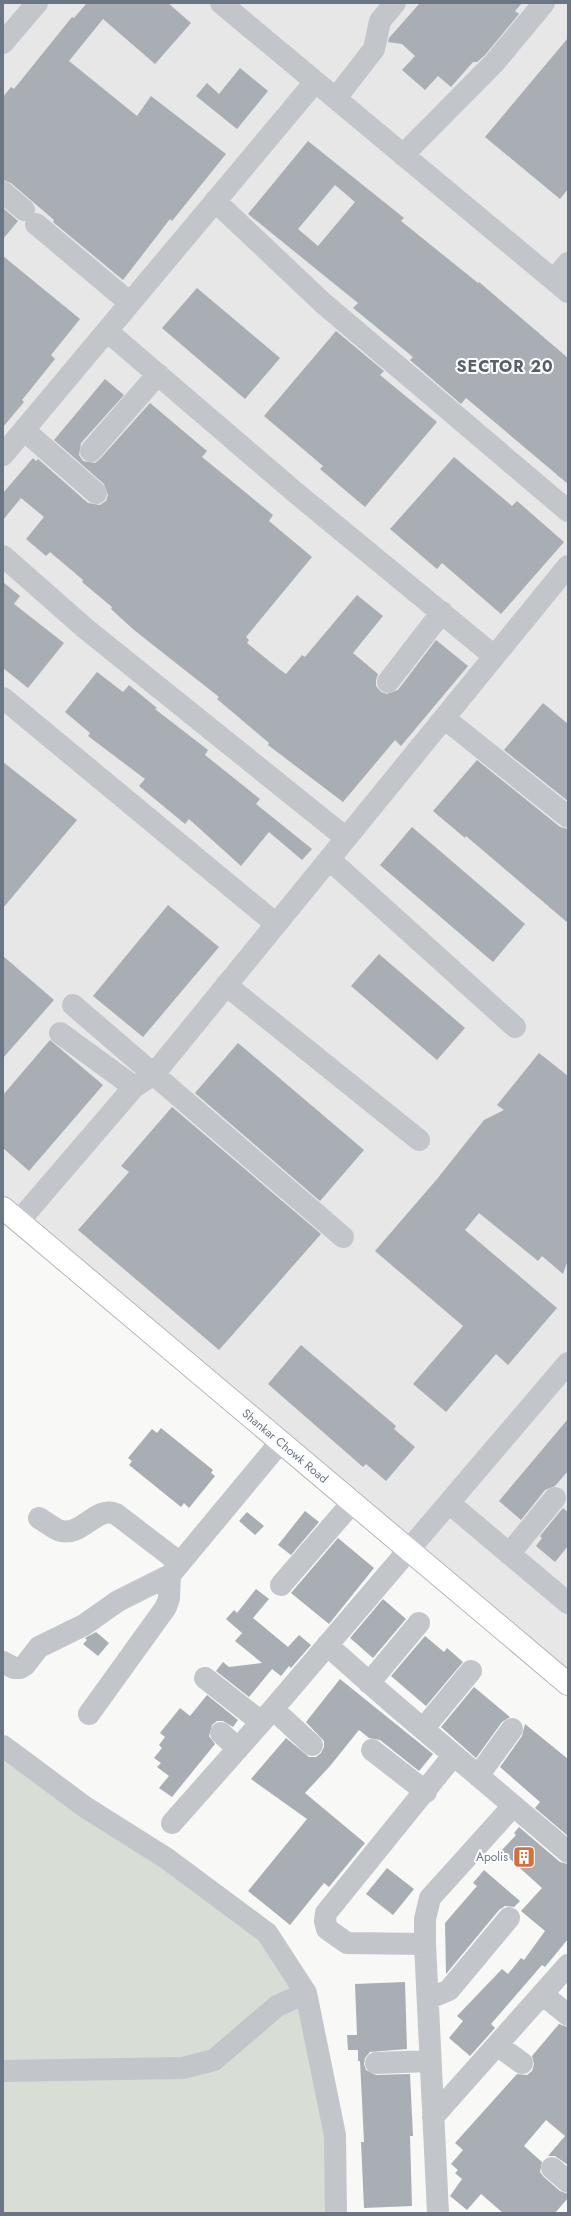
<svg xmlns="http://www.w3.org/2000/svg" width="571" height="2216" font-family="Jost,sans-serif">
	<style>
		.built { fill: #e6e7e6 }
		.green { fill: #d8ddd6 }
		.building { fill: #a8aeb4; fill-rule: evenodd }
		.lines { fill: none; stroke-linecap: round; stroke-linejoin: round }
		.major-casing { stroke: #b4b7bb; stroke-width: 24 }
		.minor { stroke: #c2c5c9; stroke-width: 22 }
		.major { stroke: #fff; stroke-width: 22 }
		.labels { text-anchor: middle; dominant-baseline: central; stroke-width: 4; stroke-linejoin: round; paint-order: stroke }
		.street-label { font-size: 12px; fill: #6b7684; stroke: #fff }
		.poi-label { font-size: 12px; fill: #6b7684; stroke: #fff; text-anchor: end }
		.district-label { font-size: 16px; font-weight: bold; letter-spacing: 1px; fill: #58606a; stroke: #fff }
	</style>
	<rect width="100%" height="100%" fill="#f8f8f6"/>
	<!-- built -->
	<path class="built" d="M3,3H568V1675L3,1205Z"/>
	<!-- green -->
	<path class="green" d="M3,1746L267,1933L306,1993L336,2213H3Z"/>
	<!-- building -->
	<path class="building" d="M87,3H168L191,23L155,64L103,19L69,61L137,116L151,96L226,154L172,221L170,219L123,280L53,222L54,220L11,183L3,180V97L11,87L14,89L72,17L74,18Z
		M420,3H522L515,11L519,14L485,55L477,62H473L451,87L438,76L425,90L402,70L415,56L402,44L388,42L389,38Z
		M568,38V189L560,199L485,137Z
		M240,68L268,91L237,129L196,96L207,83L219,94Z
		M308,141L404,218L401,221L478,283L479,282L568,358V484L466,398L461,404L410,360L413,357L353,308L358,303L248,214ZM335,185L355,202L318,246L298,229Z
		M3,208L18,221L3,239Z
		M3,256L80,319L51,355L55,359L22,400L24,402L3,427Z
		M197,288L280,358L245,399L162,328Z
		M336,331L384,371L380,375L437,422L365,507L320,469L323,466L264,416Z
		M105,379L124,395L81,443L79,455L83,461L95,463L100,459L150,403L207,451L202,457L273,515L269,521L312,557L246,637L249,640L247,643L279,669L286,674L302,655L305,657L357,595L383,616L353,653L378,674L376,680V686L381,692L387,694L398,690L436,640L468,666L401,746L395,740L343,802L268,745L269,743L217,699L219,697L134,630L111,609L112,607L82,582L83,580L50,552L46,556L26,539L44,517L21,498L3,520V493L33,458L36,461L38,459L88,503L100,505L106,501L108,495L104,484L54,440Z
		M454,457L512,506L517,501L564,542L501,614L442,563L437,569L390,529Z
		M3,582L20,596L14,604L64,643L28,688L3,668Z
		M97,672L123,692L129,685L157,708L155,709L208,750L205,755L260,799L256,804L312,849L302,860L269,832L241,866L189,819L185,824L139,786L145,779L88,736L90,733L65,712Z
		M543,703L568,724V801L504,750Z
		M477,760L560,827L568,829V923L466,836L465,838L433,811Z
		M3,762L77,820L3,908Z
		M412,827L525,924L493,962L380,865Z
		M168,905L219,947L143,1037L93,996Z
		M379,954L465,1028L437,1060L351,986Z
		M3,956L54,1000L3,1058Z
		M50,1040L103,1085L29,1171L3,1148V1095Z
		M238,1043L364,1150L320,1201L195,1093Z
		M539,1053L568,1076V1260L563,1274L542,1256L538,1261L479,1213L465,1230L557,1308L508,1365L496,1354L446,1412L413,1384L463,1326L375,1251L437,1179L484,1120L504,1110L497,1105Z
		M172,1107L321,1234L219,1350L78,1230L129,1172L121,1166Z
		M301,1345L396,1426L394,1429L415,1447L386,1481L366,1464L363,1467L268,1384Z
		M568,1419V1471L555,1486L545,1490L521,1520L499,1501Z
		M161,1428L213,1470L211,1473L215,1476L189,1508L184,1503L181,1507L129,1465L132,1461L128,1458L152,1429L157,1433Z
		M563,1508L568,1512V1546L555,1562L536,1546L542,1538L540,1536Z
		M305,1511L319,1522L291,1555L278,1545Z
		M247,1512L264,1526L255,1535L239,1521Z
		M338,1538L374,1568L329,1624L291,1593Z
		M256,1589L269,1599L253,1618L288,1647L299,1635L311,1645L291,1668L289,1666L281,1676L272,1669L249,1697L216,1671L223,1662L229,1667L262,1663L235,1641L242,1633L226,1619L234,1610L237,1613Z
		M383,1599L406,1619L373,1658L350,1638Z
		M96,1632L109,1643L98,1656L83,1644L87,1640L85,1638Z
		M425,1636L444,1652L447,1648L463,1662L426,1706L391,1676Z
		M340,1679L433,1754L419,1771L380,1740L369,1738L359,1730L330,1766L305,1793L365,1843L329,1887L324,1883L290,1925L248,1891L307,1819L251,1779L286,1738L309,1757H316L321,1753L324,1747V1741L306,1722Z
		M474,1687L510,1717L502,1722L476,1758L441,1727Z
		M207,1695L238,1720L233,1727L223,1721H217L212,1725L209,1736L215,1744L172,1797L159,1788L169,1776L157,1767L161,1763L154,1758L162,1748L159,1745L165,1737L160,1733L180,1708L190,1716Z
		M525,1724L568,1759V1836L535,1808L540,1802L500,1767L522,1736Z
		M519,1827L560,1862L568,1864V1939L545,1967L542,1965L491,2024L495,2028L470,2056L449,2038L463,2021L457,2016L502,1969L508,1974L521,1958L524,1960L545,1931L521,1911L542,1888L501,1851L516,1835L514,1833Z
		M387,1868L414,1889L393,1915L366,1894Z
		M484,1870L520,1901L514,1907L505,1906L499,1910L446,1974L445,1923L477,1886L473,1883Z
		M405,1982L407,2049L370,2052L365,2058L364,2064L366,2070L376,2075L410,2074L413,2136H410L412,2206L364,2208L361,2142H364L360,2061H358V2050H348L347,2035H357L355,1984Z
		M559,2024L568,2027V2165L555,2156H548L565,2136L546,2120L524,2146L542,2162L540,2172L544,2177L560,2191L568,2194V2198L555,2213H503L481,2194L467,2210L450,2196L462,2179L455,2173L458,2170L451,2164L463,2150L455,2143L517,2074L527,2075L532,2071L534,2064L532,2056Z"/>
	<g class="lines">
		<!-- major casing -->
		<g class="major-casing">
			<path id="major" d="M3,1208L568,1684"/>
		</g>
		<!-- minor -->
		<path class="minor" d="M221,3L568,292
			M3,43L37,3
			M336,98L374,49L380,21L395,3
			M403,155L494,63L544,3
			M3,192L24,210
			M215,201L323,303L568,511
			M36,224L130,303
			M554,280L568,263
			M107,331L296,493L494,656
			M24,430L96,493
			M91,451L158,374
			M3,455L315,82
			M3,556L86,629L346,838
			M388,682L442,612
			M3,698L276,924
			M444,718L568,817
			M329,859L515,1027
			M226,985L419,1140
			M73,1005L343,1237
			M60,1033L134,1087
			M19,1221L134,1087L154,1074L568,566
			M449,1503L568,1603
			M39,1518C45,1522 52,1527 58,1530C82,1539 95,1505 116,1514L180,1563
			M509,1554L555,1498
			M281,1585L345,1511
			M327,1645L390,1701L568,1852
			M3,1662L14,1668H20L25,1665L39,1647L84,1625L118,1601L170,1575L273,1451
			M205,1678L261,1722
			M369,1683L419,1623
			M273,1709L312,1745
			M89,1714L166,1607L169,1598L170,1575
			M423,1729L471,1671
			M221,1733L238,1749
			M3,1746L85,1807L166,1858L267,1933L306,1993L335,2135L336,2213
			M372,1750L426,1792
			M478,1776L512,1729
			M172,1823L273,1709L568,1363
			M425,1944L347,1943L327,1929L325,1921L326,1913L453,1756
			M542,1994L568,2015
			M428,1999L449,1990L509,1918
			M497,2045L522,2063
			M376,2063L430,2061
			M3,2071L183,2068L214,2060L277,2006L306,1993
			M433,2117L568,1965
			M552,2168L568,2182
			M438,2213L425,1944V1919L430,1898L513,1806"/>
		<!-- major -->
		<use href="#major" class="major"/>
	</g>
	<!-- icons -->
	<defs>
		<g id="building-square" transform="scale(1.15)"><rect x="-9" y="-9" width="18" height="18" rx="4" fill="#d1723e" stroke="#fff"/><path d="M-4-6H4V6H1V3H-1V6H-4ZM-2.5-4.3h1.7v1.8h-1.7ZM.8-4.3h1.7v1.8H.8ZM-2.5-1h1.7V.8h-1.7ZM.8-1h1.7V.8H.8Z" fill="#fff"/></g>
	</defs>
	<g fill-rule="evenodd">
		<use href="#building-square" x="524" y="1857"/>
	</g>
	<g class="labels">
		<!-- street labels -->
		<g class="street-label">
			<text transform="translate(285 1446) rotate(40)">Shankar Chowk Road</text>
		</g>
		<!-- poi labels -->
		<g class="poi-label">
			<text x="508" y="1857">Apolis</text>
		</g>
		<!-- district labels -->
		<g class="district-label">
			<text x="505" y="366">SECTOR 20</text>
		</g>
	</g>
	<!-- border -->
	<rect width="571" height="2216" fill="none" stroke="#6b7684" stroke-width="8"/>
</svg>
